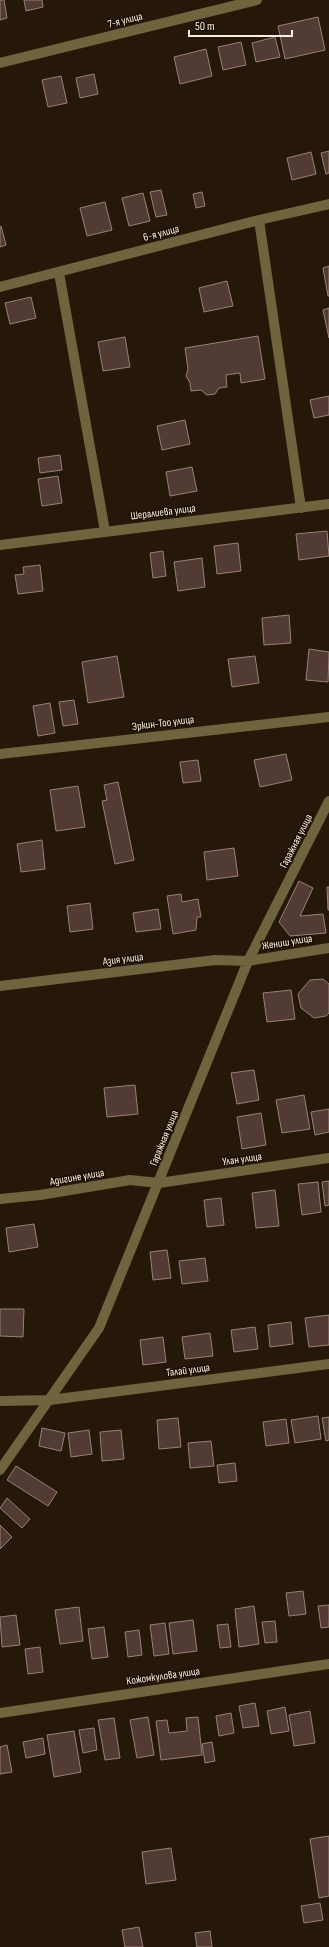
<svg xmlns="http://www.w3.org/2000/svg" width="329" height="1947" font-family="'Sofia Sans Condensed',sans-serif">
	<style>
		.building { fill: #523b35; stroke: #998079 }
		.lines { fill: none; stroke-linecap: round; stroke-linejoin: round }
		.minor { stroke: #6e643d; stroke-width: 10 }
		.labels { text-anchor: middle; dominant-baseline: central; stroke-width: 3; stroke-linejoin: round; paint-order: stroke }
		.street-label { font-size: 11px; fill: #faefe6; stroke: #1c0f02 }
	</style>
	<rect width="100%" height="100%" fill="#261809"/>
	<!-- building -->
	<path class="building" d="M0,0H4L7,18L0,20Z
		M24,0H42L43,7L26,11Z
		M318,17L325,50L285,59L278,26Z
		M275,37L280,57L256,62L252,43Z
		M241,42L246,65L223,70L218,47Z
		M206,49L212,76L180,84L174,57Z
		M94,74L98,94L80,98L76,78Z
		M61,76L67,103L48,107L42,80Z
		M329,151V173L326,174L321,153Z
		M311,152L316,174L292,180L287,158Z
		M161,190L167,215L156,217L150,192Z
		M202,192L205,206L196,208L193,194Z
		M143,193L150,221L129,226L122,198Z
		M105,202L112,230L87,236L80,208Z
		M1,226L6,245L0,247V227Z
		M329,266V296H328L323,268Z
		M227,281L233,306L204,312L199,288Z
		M31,297L36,318L10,324L5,303Z
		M329,308V338L323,310Z
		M258,336L265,379L241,383L240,373L226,375L227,387L219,388L215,394L207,395L201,390L191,391L190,383L186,376L188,369L185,348Z
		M125,337L130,367L103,371L98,342Z
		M329,396V415L314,418L310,400Z
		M185,420L190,444L162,450L157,426Z
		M60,455L62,470L40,473L38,458Z
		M192,467L197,491L170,496L166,472Z
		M58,476L62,503L42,506L38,479Z
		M327,531L329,556L299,560L296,534Z
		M238,543L241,571L217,574L214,546Z
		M163,551L166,576L153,578L150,553Z
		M202,558L205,587L178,591L174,562Z
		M40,565L43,591L18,594L15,575L24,574L23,567Z
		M289,615L291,643L264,645L262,618Z
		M309,649L329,652L328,682L306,680Z
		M117,656L124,697L88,703L82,662Z
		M255,656L259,683L232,687L228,659Z
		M74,700L78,724L63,726L59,702Z
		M50,703L55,733L38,736L33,706Z
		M286,754L292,780L260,787L254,760Z
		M198,760L201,781L183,783L180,762Z
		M118,782L134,860L115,864L102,801L107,800L104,785Z
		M78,786L85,827L56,831L50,790Z
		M42,840L45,869L21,872L17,844Z
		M234,848L238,876L207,880L204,852Z
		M299,881L313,888L300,916L323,914L326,933L290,936L279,922Z
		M327,887H329V910H328Z
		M181,894L182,902L198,899L201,917H197L196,930L173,934L167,896Z
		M90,903L93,929L70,932L67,906Z
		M158,909L161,929L136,932L133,913Z
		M323,979L329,984V1013L326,1016L314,1018L301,1008L298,994L310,980Z
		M291,990L295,1019L267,1022L263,993Z
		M254,1070L259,1100L237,1104L231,1073Z
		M135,1085L138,1114L107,1117L104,1088Z
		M304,1095L310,1129L282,1133L276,1100Z
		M329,1109V1132L315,1135L311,1112Z
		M261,1113L266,1145L242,1149L237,1117Z
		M329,1181V1205L325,1206L322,1182Z
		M318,1182L321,1212L302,1215L298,1184Z
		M275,1190L279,1226L256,1228L252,1193Z
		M221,1198L224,1225L207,1227L204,1200Z
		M34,1224L38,1247L9,1252L6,1228Z
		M167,1250L171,1278L153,1280L150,1252Z
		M205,1258L208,1281L182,1284L179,1261Z
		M0,1309H24L23,1337L0,1336Z
		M329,1315V1345L309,1347L305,1318Z
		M291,1322L293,1344L270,1347L268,1325Z
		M255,1327L258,1349L234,1352L231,1330Z
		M210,1333L213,1356L185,1359L182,1337Z
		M163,1337L166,1362L143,1365L140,1340Z
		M318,1416L321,1439L295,1443L291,1420Z
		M329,1417V1440L326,1441L322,1418Z
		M178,1418L181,1447L159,1449L157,1420Z
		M286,1419L289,1443L266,1446L263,1422Z
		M42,1428L65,1433L61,1451L39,1446Z
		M89,1430L92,1454L71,1457L68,1433Z
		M121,1430L124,1459L102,1461L100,1432Z
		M211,1441L214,1466L190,1468L188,1443Z
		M235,1463L237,1481L219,1483L217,1465Z
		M16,1466L57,1492L48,1506L7,1480Z
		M7,1498L30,1519L22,1528L0,1508Z
		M0,1525L12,1537L0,1549Z
		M303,1591L306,1614L289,1616L286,1593Z
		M329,1605V1627L321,1628L318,1606Z
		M254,1606L259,1644L239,1647L235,1609Z
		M79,1607L83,1641L60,1644L55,1610Z
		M16,1615L20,1645L2,1647L0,1617Z
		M193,1620L197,1651L173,1654L169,1623Z
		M275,1621L277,1642L265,1643L262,1622Z
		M165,1623L169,1654L154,1656L150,1625Z
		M228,1624L231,1647L220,1648L217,1625Z
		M104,1627L108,1657L92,1659L88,1629Z
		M139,1630L142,1655L128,1657L125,1632Z
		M40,1647L43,1672L28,1674L25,1649Z
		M255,1703L259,1726L243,1728L239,1706Z
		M285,1707L289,1731L271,1734L267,1711Z
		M310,1711L315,1743L294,1746L289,1715Z
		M231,1713L234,1733L219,1736L216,1716Z
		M148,1717L154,1755L137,1758L130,1720Z
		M198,1717L202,1755L161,1760L156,1721L167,1720L169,1733L187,1731L186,1718Z
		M114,1718L120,1758L105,1760L98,1720Z
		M94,1728L97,1750L83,1753L79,1730Z
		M74,1731L81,1772L54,1777L47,1735Z
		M43,1738L45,1754L26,1758L23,1742Z
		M212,1742L215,1761L205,1763L202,1744Z
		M7,1745L12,1772L0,1774V1747Z
		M329,1836V1896L319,1898L310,1839Z
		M171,1848L176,1880L146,1884L142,1852Z
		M320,1903L323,1920L304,1923L301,1906Z
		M139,1927L143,1947H125L122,1930Z
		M210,1931L212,1947H197L195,1933Z"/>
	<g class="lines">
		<!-- minor -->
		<path class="minor" d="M0,63L257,0
			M259,220L301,508
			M59,273L105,531
			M0,287L259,220L329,204
			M0,545L329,504
			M0,754L329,717
			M0,986L215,960L248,961L329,948
			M0,1199L40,1195L130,1180L159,1183L329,1158
			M0,1401L50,1400L329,1364
			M0,1470L99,1328L248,961L329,801
			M0,1713L329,1664"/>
	</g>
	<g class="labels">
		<!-- street labels -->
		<g class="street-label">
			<text transform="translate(125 20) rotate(-14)">7-я улица</text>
			<text transform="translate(161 233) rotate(-15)">6-я улица</text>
			<text transform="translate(163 512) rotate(-7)">Шералиева улица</text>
			<text transform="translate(163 723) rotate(-7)">Эркин-Тоо улица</text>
			<text transform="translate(296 841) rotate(-63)">Гаражная улица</text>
			<text transform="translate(287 942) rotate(-9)">Жениш улица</text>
			<text transform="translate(123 959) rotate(-7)">Азия улица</text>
			<text transform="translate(164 1138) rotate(-68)">Гаражная улица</text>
			<text transform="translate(242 1159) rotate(-8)">Улан улица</text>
			<text transform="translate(77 1177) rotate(-10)">Адигине улица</text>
			<text transform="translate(188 1370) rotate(-7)">Талай улица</text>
			<text transform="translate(163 1676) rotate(-8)">Кожомкулова улица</text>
		</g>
	</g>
	<!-- scale -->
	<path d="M189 30v6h103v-6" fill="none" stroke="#faefe6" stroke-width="2"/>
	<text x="195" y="30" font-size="12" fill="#faefe6" stroke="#1c0f02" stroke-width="3" paint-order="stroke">50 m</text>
</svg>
